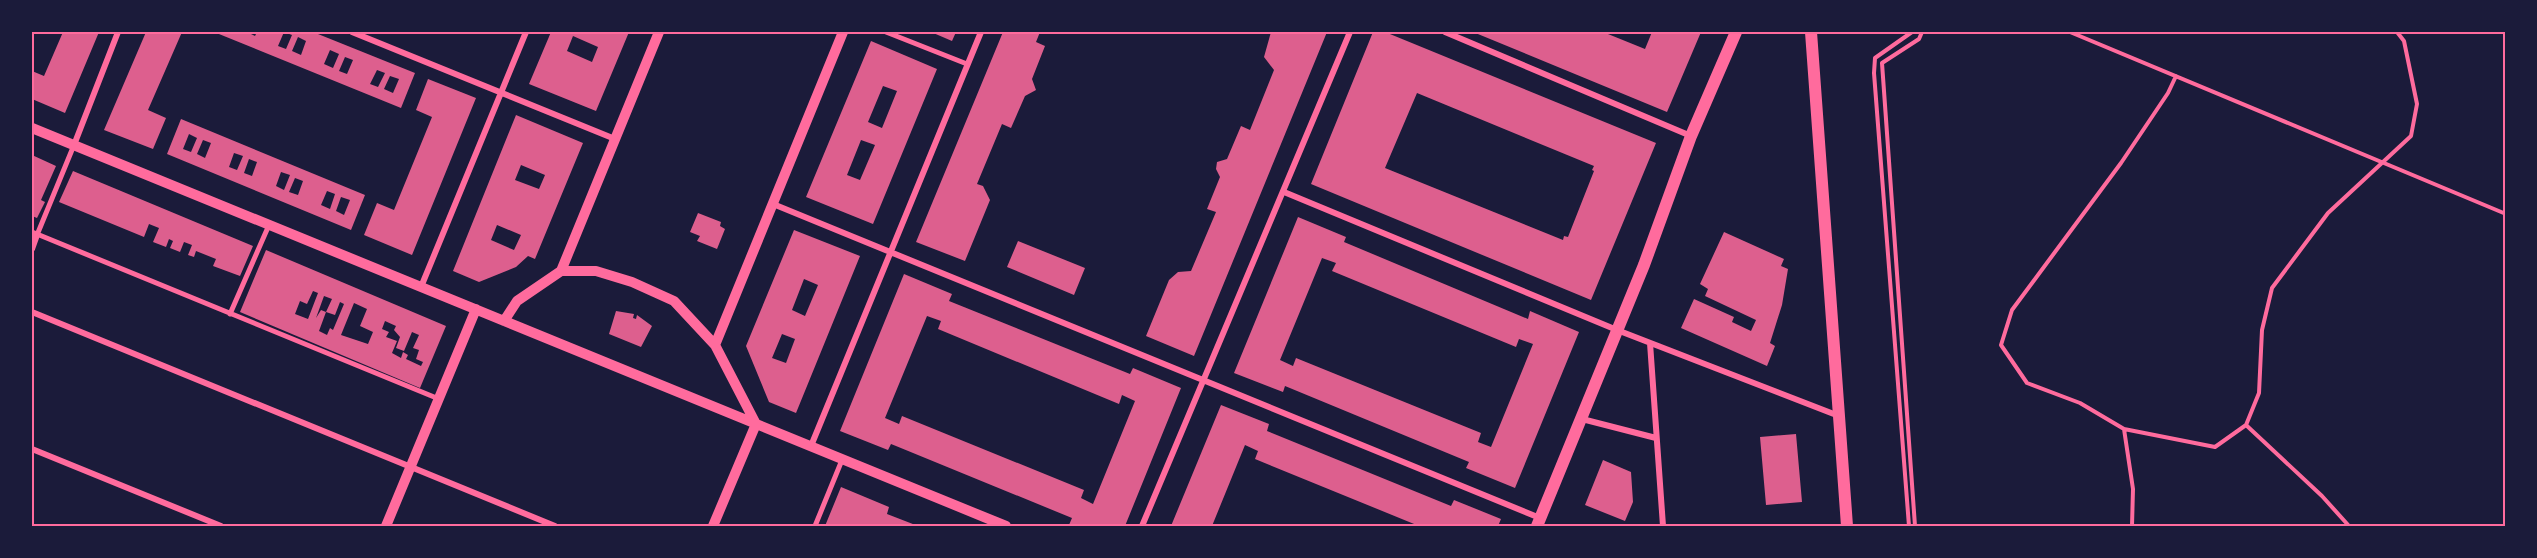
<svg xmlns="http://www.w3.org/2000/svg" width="2537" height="558" font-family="'Playfair Display',serif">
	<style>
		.building { fill: #dd5f8e; fill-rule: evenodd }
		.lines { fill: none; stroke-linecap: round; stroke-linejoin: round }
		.path { stroke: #ff6b9d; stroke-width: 4 }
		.pedestrian { stroke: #ff6b9d; stroke-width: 5 }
		.minor { stroke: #ff6b9d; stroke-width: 6 }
		.tertiary { stroke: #ff6b9d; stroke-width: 10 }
		.secondary { stroke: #ff6b9d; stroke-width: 12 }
		.neatline { fill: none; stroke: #ff6b9d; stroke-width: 2 }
	</style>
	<rect width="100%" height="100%" fill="#1b1b3a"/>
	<!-- building -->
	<path class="building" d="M63,32H99L65,113L32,99V71L44,76Z
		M146,32H182L148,110L166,118L153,149L104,130Z
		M214,32H247L255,36L257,32H313L415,73L401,108ZM284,32L292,35L286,49L278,46ZM298,37L306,41L301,55L292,51ZM330,50L339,54L333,68L324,64ZM345,57L353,60L347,74L339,71ZM377,70L385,73L378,87L370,84ZM390,76L399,79L393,93L384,89Z
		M551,32H629L596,111L529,84ZM573,36L598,47L592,62L567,51Z
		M931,32H956L952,41Z
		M1003,32H1040L1036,42L1045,46L1032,79L1036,90L1025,96L1011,128L1002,124L977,184L983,186L990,200L965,261L916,242Z
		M1271,32H1327L1194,356L1146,336L1169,280L1178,272L1191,271L1216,212L1207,209L1220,177L1216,169L1217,162L1227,159L1241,126L1250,130L1274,70L1264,57Z
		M1373,32H1385L1656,143L1591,300L1311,184ZM1417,93L1594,166L1592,170L1594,171L1568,237L1564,236L1563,240L1385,168Z
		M1473,32H1603L1645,49L1652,32H1701L1667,112Z
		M871,41L937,69L873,224L806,197ZM883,86L897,91L882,128L868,122ZM861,140L875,145L860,180L847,175Z
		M428,79L476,98L412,255L364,235L377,203L394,210L432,117L416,110Z
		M516,115L583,143L535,259L528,256L516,267L479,282L453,271ZM521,165L545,175L539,189L515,180ZM497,225L521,235L514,250L491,240Z
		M181,119L365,195L351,230L167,154ZM189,134L197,138L191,152L183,149ZM203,140L211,143L205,158L197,154ZM234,153L243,156L237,170L229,167ZM249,159L257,162L252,176L244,173ZM281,172L290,175L284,190L276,186ZM295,178L303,181L298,195L289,192ZM327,191L335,194L330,209L321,205ZM341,197L350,200L344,215L336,211Z
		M32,155L56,166L41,200L45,202L37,218L32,216Z
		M73,171L253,246L240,276L213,266L216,259L196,251L194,257L188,255L192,245L184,242L180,252L170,248L173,241L169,239L166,247L153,242L159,228L149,224L144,237L59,202Z
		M698,213L721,222L720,226L725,229L717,249L697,241L700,236L690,232Z
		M1298,217L1346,237L1344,242L1528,319L1530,311L1579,332L1515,488L1466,468L1469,462L1285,386L1283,392L1234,373ZM1322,258L1336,263L1332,271L1516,347L1519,339L1533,344L1491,447L1478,442L1481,433L1296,358L1293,366L1280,360Z
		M794,230L860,256L796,413L769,402L746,346ZM804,279L818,285L805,316L792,310ZM782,334L795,339L786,363L772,358Z
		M1724,232L1784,259L1781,266L1788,269L1782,305L1770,343L1775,346L1767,366L1681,328L1694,299L1734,317L1732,322L1751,331L1756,320L1705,296L1708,289L1700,284Z
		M1018,241L1085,268L1074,295L1007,267Z
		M266,250L446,326L420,388L240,312ZM313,291L318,293L308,319L295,314L300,301L307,304ZM324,296L332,299L326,312L335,315L340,302L344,304L333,330L330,328L327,335L319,331L326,312L321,310L316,318ZM354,303L367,309L360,326L373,332L368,344L341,335ZM385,321L396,326L394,330L400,337L396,348L404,351L412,332L419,335L413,348L419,350L416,359L423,362L421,366L406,359L408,355L403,352L401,358L392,353L397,341L386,337L389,332L382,329Z
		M904,274L952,294L949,301L1130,374L1133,368L1181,388L1125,526H1072L1069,525L1072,518L896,446L891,444L888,450L840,431ZM927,316L941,321L938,329L1119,404L1122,395L1135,401L1093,504L1081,498L1084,490L902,416L899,424L885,418Z
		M616,311L634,314L633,318L636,319L637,315L652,326L641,347L609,334Z
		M1221,405L1269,424L1267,431L1451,506L1454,500L1501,519L1498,526H1419L1255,459L1258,451L1245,445L1212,526H1171Z
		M1796,434L1802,502L1766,505L1760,437Z
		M1603,460L1631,472L1633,502L1625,521L1585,505Z
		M841,487L889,507L887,514L918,526H825Z"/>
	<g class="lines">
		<!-- path -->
		<path class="path" d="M2070,32L2506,214
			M2176,76L2168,93L2121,163L2012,310L2001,345L2027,383L2080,403L2124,429L2215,447L2246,425L2259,393L2262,330L2272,288L2328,213L2411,136L2417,104L2404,41L2397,32
			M2246,425L2322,496L2349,526
			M2124,429L2133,489L2132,526
			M1909,526L1874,73L1875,58L1912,32
			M1915,526L1882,63L1919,39L1922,32"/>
		<!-- pedestrian -->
		<path class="pedestrian" d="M886,32L967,64
			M32,232L439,399
			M37,235L74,145
			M230,314L269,225
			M815,526L842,460"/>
		<!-- minor -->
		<path class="minor" d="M352,32L615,139
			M1445,32L1691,136
			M74,145L118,32
			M1284,192L1617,330L1839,416
			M773,204L1540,518
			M32,249L37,235
			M421,287L526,32
			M32,312L555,526
			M1650,343L1663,526
			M1582,419L1656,438
			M811,446L981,32
			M32,449L221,526
			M1142,526L1350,32"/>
		<!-- tertiary -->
		<path class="tertiary" d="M32,128L1006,526
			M561,271L659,32
			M504,321L517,301L561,271H596L632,282L674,301L715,345L756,424L713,526
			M715,345L843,32
			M386,526L476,309"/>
		<!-- secondary -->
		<path class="secondary" d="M1811,32L1847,526
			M1537,526L1644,265L1691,136L1736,32"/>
	</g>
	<!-- border -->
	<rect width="2537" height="558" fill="none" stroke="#1b1b3a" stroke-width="66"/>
	<rect x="33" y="33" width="2471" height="492" class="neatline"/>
</svg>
